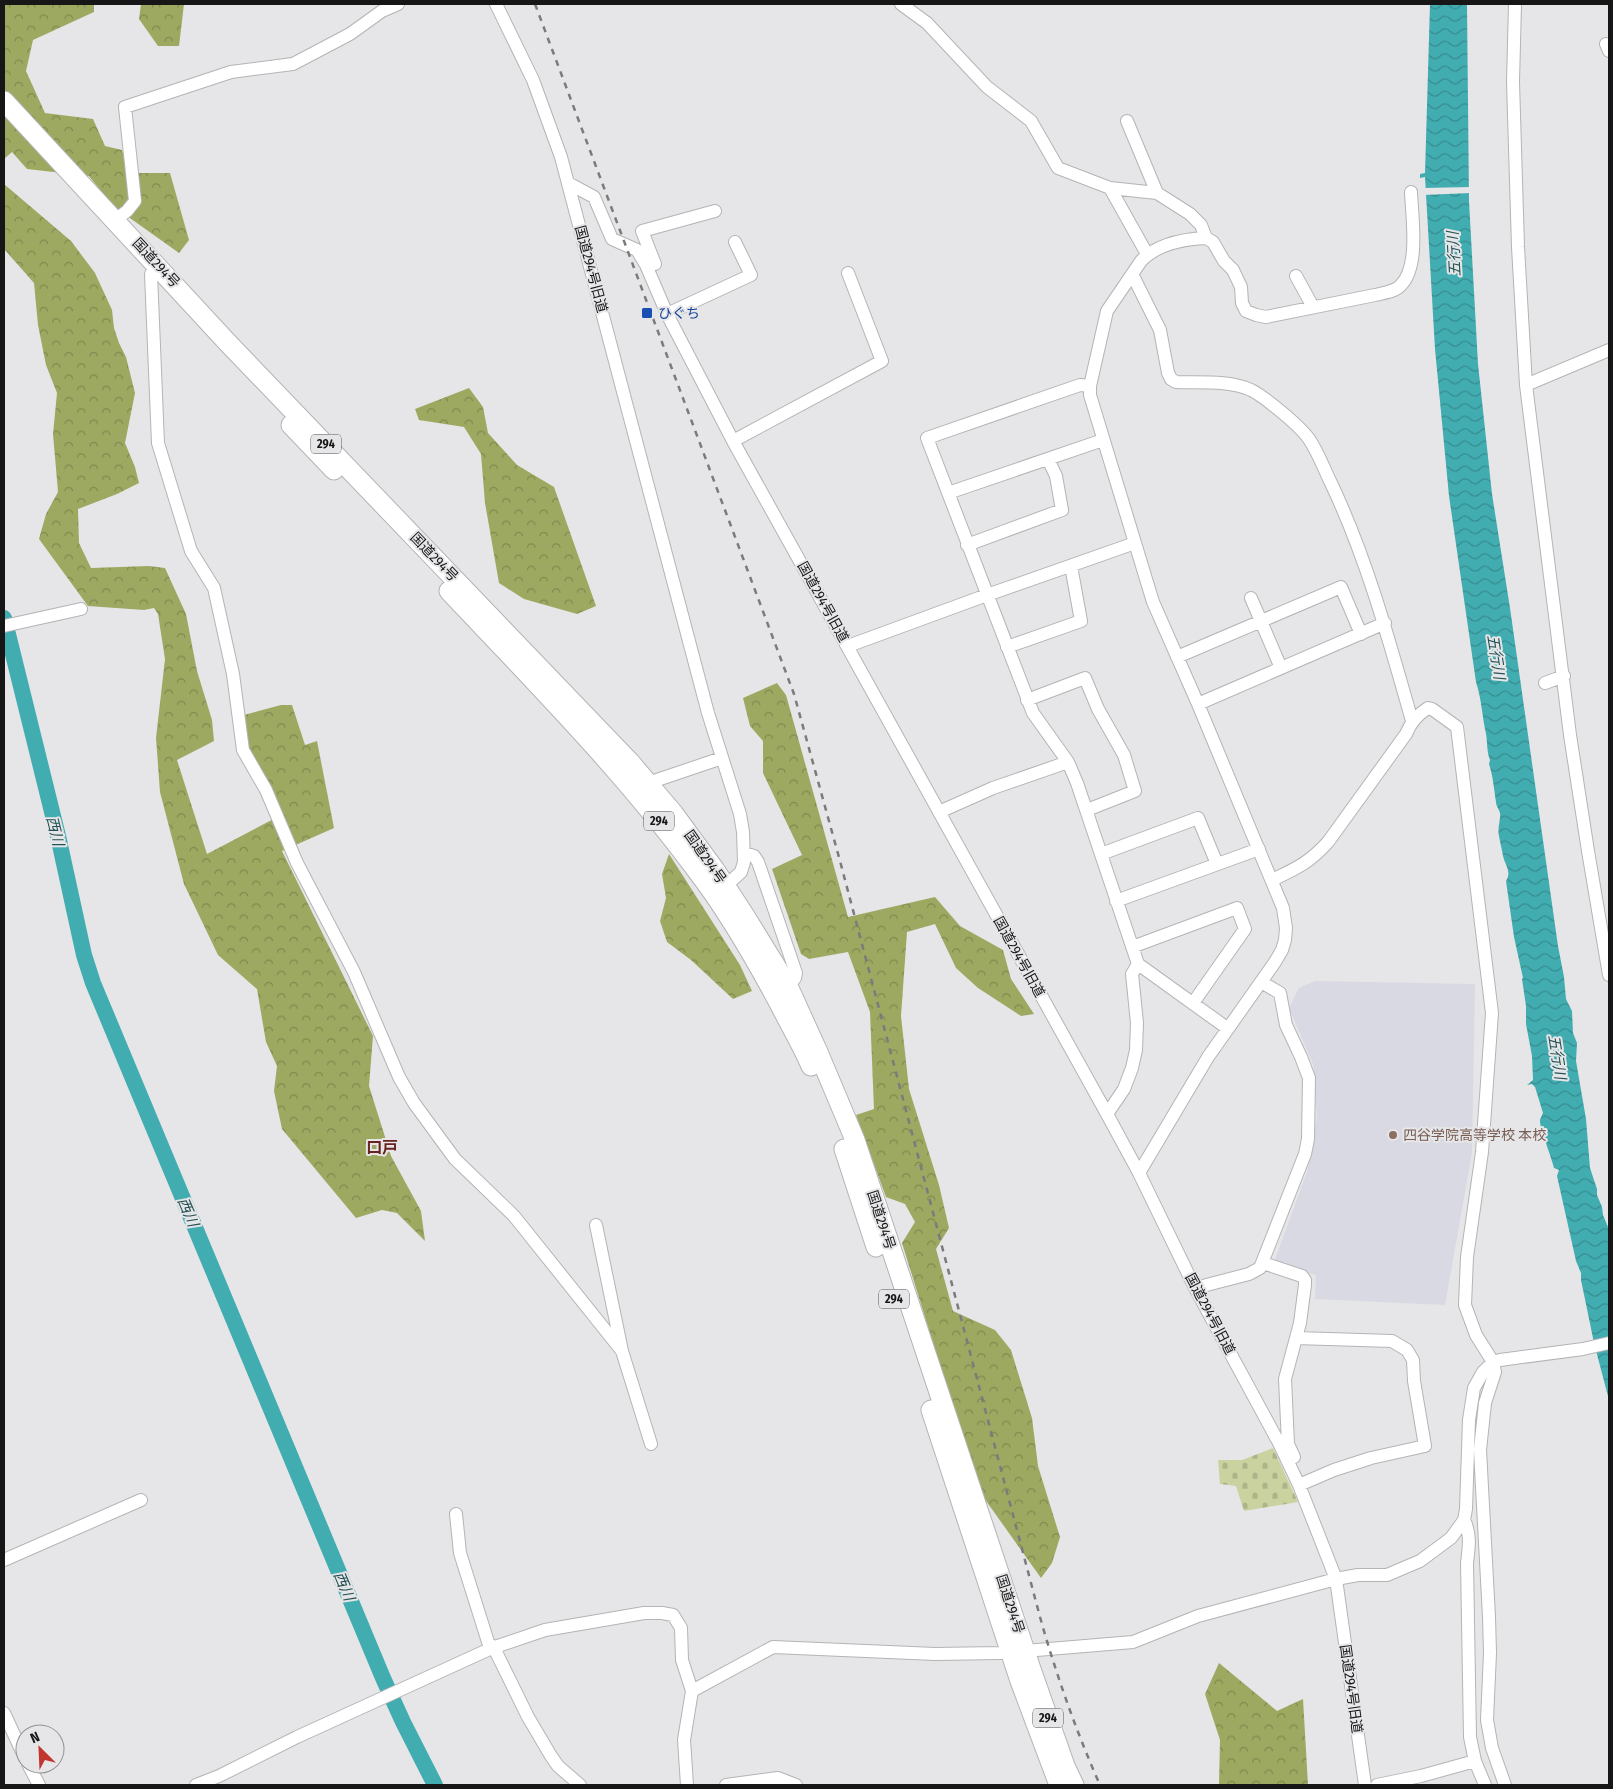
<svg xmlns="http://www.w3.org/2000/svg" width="1613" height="1789" font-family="'Fira Sans Condensed','Noto Sans JP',sans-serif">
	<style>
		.built { fill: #d9d9e3 }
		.forest { fill: url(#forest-crowns) }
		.cemetery { fill: url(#cemetery-stones) }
		.water { fill: url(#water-waves) }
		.pier { fill: #e6e6e8 }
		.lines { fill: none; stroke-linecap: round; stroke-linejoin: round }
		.river { stroke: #42adb1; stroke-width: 16 }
		.minor-casing { stroke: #b4b4b6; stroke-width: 14 }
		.highway-casing { stroke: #b4b4b6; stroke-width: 21 }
		.minor { stroke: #fff; stroke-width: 12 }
		.highway { stroke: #fff; stroke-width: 19 }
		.rail { stroke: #7b7b7d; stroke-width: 2.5; stroke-dasharray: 6 6; stroke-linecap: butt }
		.transit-dot { fill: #1a4fb4; stroke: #e6e6e8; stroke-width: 2 }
		.education-dot { fill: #8d6e63; stroke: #e6e6e8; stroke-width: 2 }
		.labels { text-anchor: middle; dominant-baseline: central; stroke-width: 4; stroke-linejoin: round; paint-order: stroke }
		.shield { fill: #e6e6e8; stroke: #545456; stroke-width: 1 }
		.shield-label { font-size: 12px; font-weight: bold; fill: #161617 }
		.street-label { font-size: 14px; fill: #161617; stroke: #e6e6e8 }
		.transit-label { font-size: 14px; fill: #164399; stroke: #e6e6e8; text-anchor: start }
		.education-label { font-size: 14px; fill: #785e54; stroke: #e6e6e8; text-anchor: start }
		.water-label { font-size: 15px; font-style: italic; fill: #245254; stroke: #e6e6e8 }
		.quarter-label { font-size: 16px; font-weight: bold; fill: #68231f; stroke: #e6e6e8 }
	</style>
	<defs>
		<pattern id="forest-crowns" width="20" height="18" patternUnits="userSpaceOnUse" patternTransform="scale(1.25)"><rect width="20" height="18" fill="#9da961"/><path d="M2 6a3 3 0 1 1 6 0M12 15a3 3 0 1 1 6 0" fill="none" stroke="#7f894f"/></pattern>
		<pattern id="cemetery-stones" width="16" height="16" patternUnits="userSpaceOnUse" patternTransform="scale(1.25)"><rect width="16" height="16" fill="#cad3a0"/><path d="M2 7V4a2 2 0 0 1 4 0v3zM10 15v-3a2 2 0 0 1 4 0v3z" fill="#adb489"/></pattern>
		<pattern id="water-waves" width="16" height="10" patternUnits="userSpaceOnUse" patternTransform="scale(1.25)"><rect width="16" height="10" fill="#42adb1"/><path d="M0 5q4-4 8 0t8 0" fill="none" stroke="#368c8f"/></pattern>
	</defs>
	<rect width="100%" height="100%" fill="#e6e6e8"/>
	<!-- built -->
	<path class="built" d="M1315,981L1475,984L1472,1153L1445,1305L1315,1299L1316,1275L1274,1262L1307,1172L1317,1117L1313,1064L1289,1008L1299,988Z"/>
	<!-- forest -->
	<path class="forest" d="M4,4H94V12L33,40L26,71L45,113L93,119L105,146L122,150L127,173H170L189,240L179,253L113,206L89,176L27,169L12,152L4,159Z
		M141,4H184L179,46H158L139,19Z
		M4,184L71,241L95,273L112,310L114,328L119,343L126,357L135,393L125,443L135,467L139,483L117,494L78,509L79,543L91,568L149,566L165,568L186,614L197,671L212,720L214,741L177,760L207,854L281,815L248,748L244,715L281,705H292L305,745L317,741L334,828L282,851L373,1036L369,1086L391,1156L421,1211L425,1241L397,1213L382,1210L356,1218L282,1129L274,1091L277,1066L266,1042L257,989L218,955L184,884L160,792L156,738L165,659L158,614L154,608L144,610L88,606L39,539L46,514L58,492L53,434L57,393L46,365L38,325L34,283L4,249Z
		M469,388L483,407L488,433L517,465L554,487L596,606L577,614L524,599L499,583L485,503L481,454L464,427L419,420L415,409Z
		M777,683L786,695L848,917L935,897L960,926L1003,950L1011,979L1034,1014L1021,1016L978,988L956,968L935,924L907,932L901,1016L909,1089L939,1185L949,1228L936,1249L953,1311L995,1330L1011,1350L1032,1418L1038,1466L1060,1537L1052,1563L1041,1578L979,1491L902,1243L915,1222L905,1204L886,1197L856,1115L874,1109L870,1012L848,952L809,959L801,954L772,869L802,855L763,773V741L750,726L743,698Z
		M669,854L740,965L752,991L733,999L691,960L667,942L660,921L666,898L662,874Z
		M1219,1663L1277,1711L1303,1699L1308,1785H1219L1220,1740L1205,1694Z"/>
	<!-- cemetery -->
	<path class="cemetery" d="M1273,1448L1298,1502L1244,1511L1236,1486L1220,1484L1218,1460H1242Z"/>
	<!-- water -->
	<path class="water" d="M1430,4H1467L1469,201L1478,364L1492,494L1510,608L1558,946L1564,977L1566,999L1572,1011L1573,1033L1577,1043L1576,1061L1586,1119L1590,1168L1597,1189V1195L1602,1207L1603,1215L1608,1227L1609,1400L1594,1343L1581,1280V1273L1576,1261L1557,1176L1559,1170L1554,1168C1552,1158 1539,1127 1540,1120C1541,1117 1542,1115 1543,1113L1535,1087L1532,1084L1527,1085L1533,1080L1532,1056L1526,1024V1006L1522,979L1523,978L1514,937L1506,881C1512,872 1505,865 1503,856C1502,849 1500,843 1499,836C1497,828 1501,819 1500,813C1499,809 1496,806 1496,802C1494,789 1493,776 1489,764L1490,760C1486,750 1488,740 1485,729C1482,713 1481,697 1476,682L1449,496L1435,349L1425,177L1420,178V174L1425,173Z"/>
	<!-- pier -->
	<path class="pier" d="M1471,187V193L1423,195V188Z"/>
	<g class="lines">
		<!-- river -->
		<path class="river" d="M4,618L58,836L84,955L93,983L383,1678L403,1722L435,1785"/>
		<!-- minor casing -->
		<g class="minor-casing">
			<path id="minor" d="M496,4L533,80L561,157L708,713L740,814L743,832L744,862L741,872L720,891
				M901,4L927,23L987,87L1031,121L1058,168L1110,188L1157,193L1190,214L1201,225L1206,238L1213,242L1224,261L1233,270L1241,287L1242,303L1246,311L1256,315L1266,317L1375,295C1383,293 1394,292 1400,286C1420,268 1412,217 1411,192
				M1515,4L1513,82L1518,247L1526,385L1570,735L1588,851L1609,975
				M1606,44L1609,51
				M1127,121L1157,193
				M568,183L594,197L612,239L637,250L646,265L667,314L733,441L1107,1114L1139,1173L1195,1288L1279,1443L1299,1485L1336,1579L1365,1785
				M1110,188L1147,254
				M115,220L127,211L135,201L125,107L231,72L293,64L350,34L382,11L398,4
				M655,264L642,231L715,211
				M151,274L158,443L191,551L214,588L233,674L243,750L266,790L297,863L354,972L399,1077L414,1103L455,1159L514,1216L622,1351
				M1132,274L1160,330L1168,373L1171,379L1176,382C1199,383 1229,380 1251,390C1265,397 1300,426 1309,439C1318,452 1324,469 1331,483C1367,559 1389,640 1412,721
				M1296,276L1313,307
				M667,314L751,275L735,242
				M1526,385L1609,350
				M1090,386L1080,385L927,438L1033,713L1068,762L1077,783L1138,964L1227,1028
				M733,441L882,361L848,273
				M948,493L1103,440
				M967,545L1062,510L1056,476L1048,459
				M1251,598L1281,668
				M4,626L81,609
				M848,646L987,595L1135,543
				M1007,647L1081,621L1071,566
				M1177,657L1341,587L1361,634
				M1545,683L1564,676
				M1027,700L1085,678L1098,709L1124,755L1135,791L1087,810
				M1198,704L1385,623
				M650,785L657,780L722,758
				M939,812L993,788L1068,762
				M744,853L754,856L758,862L796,973L795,978L788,986
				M1101,854L1198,818L1217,864
				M1272,880C1297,868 1309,863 1328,842L1406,734C1411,722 1417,715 1428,708L1432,709L1457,727L1492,1013L1482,1152L1467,1257L1465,1305L1476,1335L1493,1362L1495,1372L1485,1403L1480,1450L1489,1617L1490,1653L1487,1720L1492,1748L1505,1785
				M1116,901L1259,849
				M1132,947L1237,908L1245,929L1193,1003
				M1107,1114L1124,1089L1132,1068L1136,1050L1137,1023L1132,974L1138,964
				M1139,1173L1208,1057L1275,962L1282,950L1285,940L1286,928L1283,908L1198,704L1153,602L1090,395V386L1107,311L1141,261C1157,244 1184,239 1206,238
				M596,1225L622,1351L651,1444
				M1263,1263L1302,1276L1305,1280V1285L1300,1323L1285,1379L1288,1444L1294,1457
				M1195,1288L1249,1274L1260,1268L1305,1154L1308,1139L1309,1078L1301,1057L1286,1025L1280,993L1261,982
				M1296,1338L1392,1341L1407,1350L1413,1360L1414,1381L1425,1446L1371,1458L1334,1470L1299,1485
				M456,1514L460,1553L488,1642L496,1652L528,1717L551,1756L558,1766L580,1785
				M1464,1520C1471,1534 1469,1547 1467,1563L1470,1737L1475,1761L1485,1785
				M4,1560L141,1500
				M692,1691L773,1647L935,1654L1000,1653L1133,1642L1198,1616L1336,1579L1358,1575H1387L1420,1561L1451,1538L1464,1520L1466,1509L1469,1420L1474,1388L1483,1372L1493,1362L1500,1360L1583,1349L1609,1343
				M4,1713L25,1758
				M28,1764L39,1785
				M196,1785L219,1776L297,1737L492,1648L545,1630L644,1613H662L673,1615L681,1628L682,1660L692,1691L684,1740L687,1785
				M726,1785L778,1778L796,1785
				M1377,1785L1421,1776L1475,1761"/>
		</g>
		<!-- highway casing -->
		<g class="highway-casing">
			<path id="highway" d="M4,101L227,342L630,762L674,814L715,870L745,916L788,986L818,1052L855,1140L1031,1669L1065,1766L1074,1785
				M291,425L334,470
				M449,591C537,684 627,775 703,879C732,918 757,962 780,1005C790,1025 802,1045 811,1066
				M844,1149L876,1247
				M931,1410L1020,1681L1059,1785"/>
		</g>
		<!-- minor -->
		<use href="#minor" class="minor"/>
		<!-- highway -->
		<use href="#highway" class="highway"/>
		<!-- rail -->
		<path class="rail" d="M535,4L794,694L840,861L1040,1617C1056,1674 1076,1731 1100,1785"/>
	</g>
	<!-- markers -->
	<rect class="transit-dot" x="641" y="307" width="12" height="12" rx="2.5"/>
	<circle class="education-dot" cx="1393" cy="1135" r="5"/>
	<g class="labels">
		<!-- shield labels -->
		<g class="shield">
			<rect x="311" y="434.5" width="30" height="19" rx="4"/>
			<rect x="644" y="811.5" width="30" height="19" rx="4"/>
			<rect x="879" y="1289.5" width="30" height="19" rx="4"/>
			<rect x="1033" y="1708.5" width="30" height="19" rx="4"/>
		</g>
		<g class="shield-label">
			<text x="326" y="444">294</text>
			<text x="659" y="821">294</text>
			<text x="894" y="1299">294</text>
			<text x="1048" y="1718">294</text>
		</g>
		<!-- street labels -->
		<g class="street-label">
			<text transform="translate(156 263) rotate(47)">国道294号</text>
			<text transform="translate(591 269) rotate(75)">国道294号旧道</text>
			<text transform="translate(434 557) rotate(46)">国道294号</text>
			<text transform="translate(823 602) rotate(61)">国道294号旧道</text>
			<text transform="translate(705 857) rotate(55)">国道294号</text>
			<text transform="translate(1019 957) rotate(61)">国道294号旧道</text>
			<text transform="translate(881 1220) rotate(72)">国道294号</text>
			<text transform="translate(1210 1314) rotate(62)">国道294号旧道</text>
			<text transform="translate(1010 1604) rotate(72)">国道294号</text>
			<text transform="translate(1351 1689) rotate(82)">国道294号旧道</text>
		</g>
		<!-- transit labels -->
		<g class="transit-label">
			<text x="658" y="313">ひぐち</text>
		</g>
		<!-- education labels -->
		<g class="education-label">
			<text x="1403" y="1135">四谷学院高等学校 本校</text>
		</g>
		<!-- water labels -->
		<g class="water-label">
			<text transform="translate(1454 254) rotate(-93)">五行川</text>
			<text transform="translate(1496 657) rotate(81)">五行川</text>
			<text transform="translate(55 831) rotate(76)">西川</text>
			<text transform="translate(1557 1057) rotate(81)">五行川</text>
			<text transform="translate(188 1212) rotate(67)">西川</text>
			<text transform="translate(344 1586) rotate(67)">西川</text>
		</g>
		<!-- quarter labels -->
		<g class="quarter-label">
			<text x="382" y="1147">口戸</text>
		</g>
	</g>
	<!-- border -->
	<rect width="1613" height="1789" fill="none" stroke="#161617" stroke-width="10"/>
	<!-- north arrow -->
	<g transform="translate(40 1749) rotate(336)"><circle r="24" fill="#e6e6e8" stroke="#939394"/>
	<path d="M0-4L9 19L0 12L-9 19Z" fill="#c2342f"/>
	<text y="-8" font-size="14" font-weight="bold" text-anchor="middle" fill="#161617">N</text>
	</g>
</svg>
